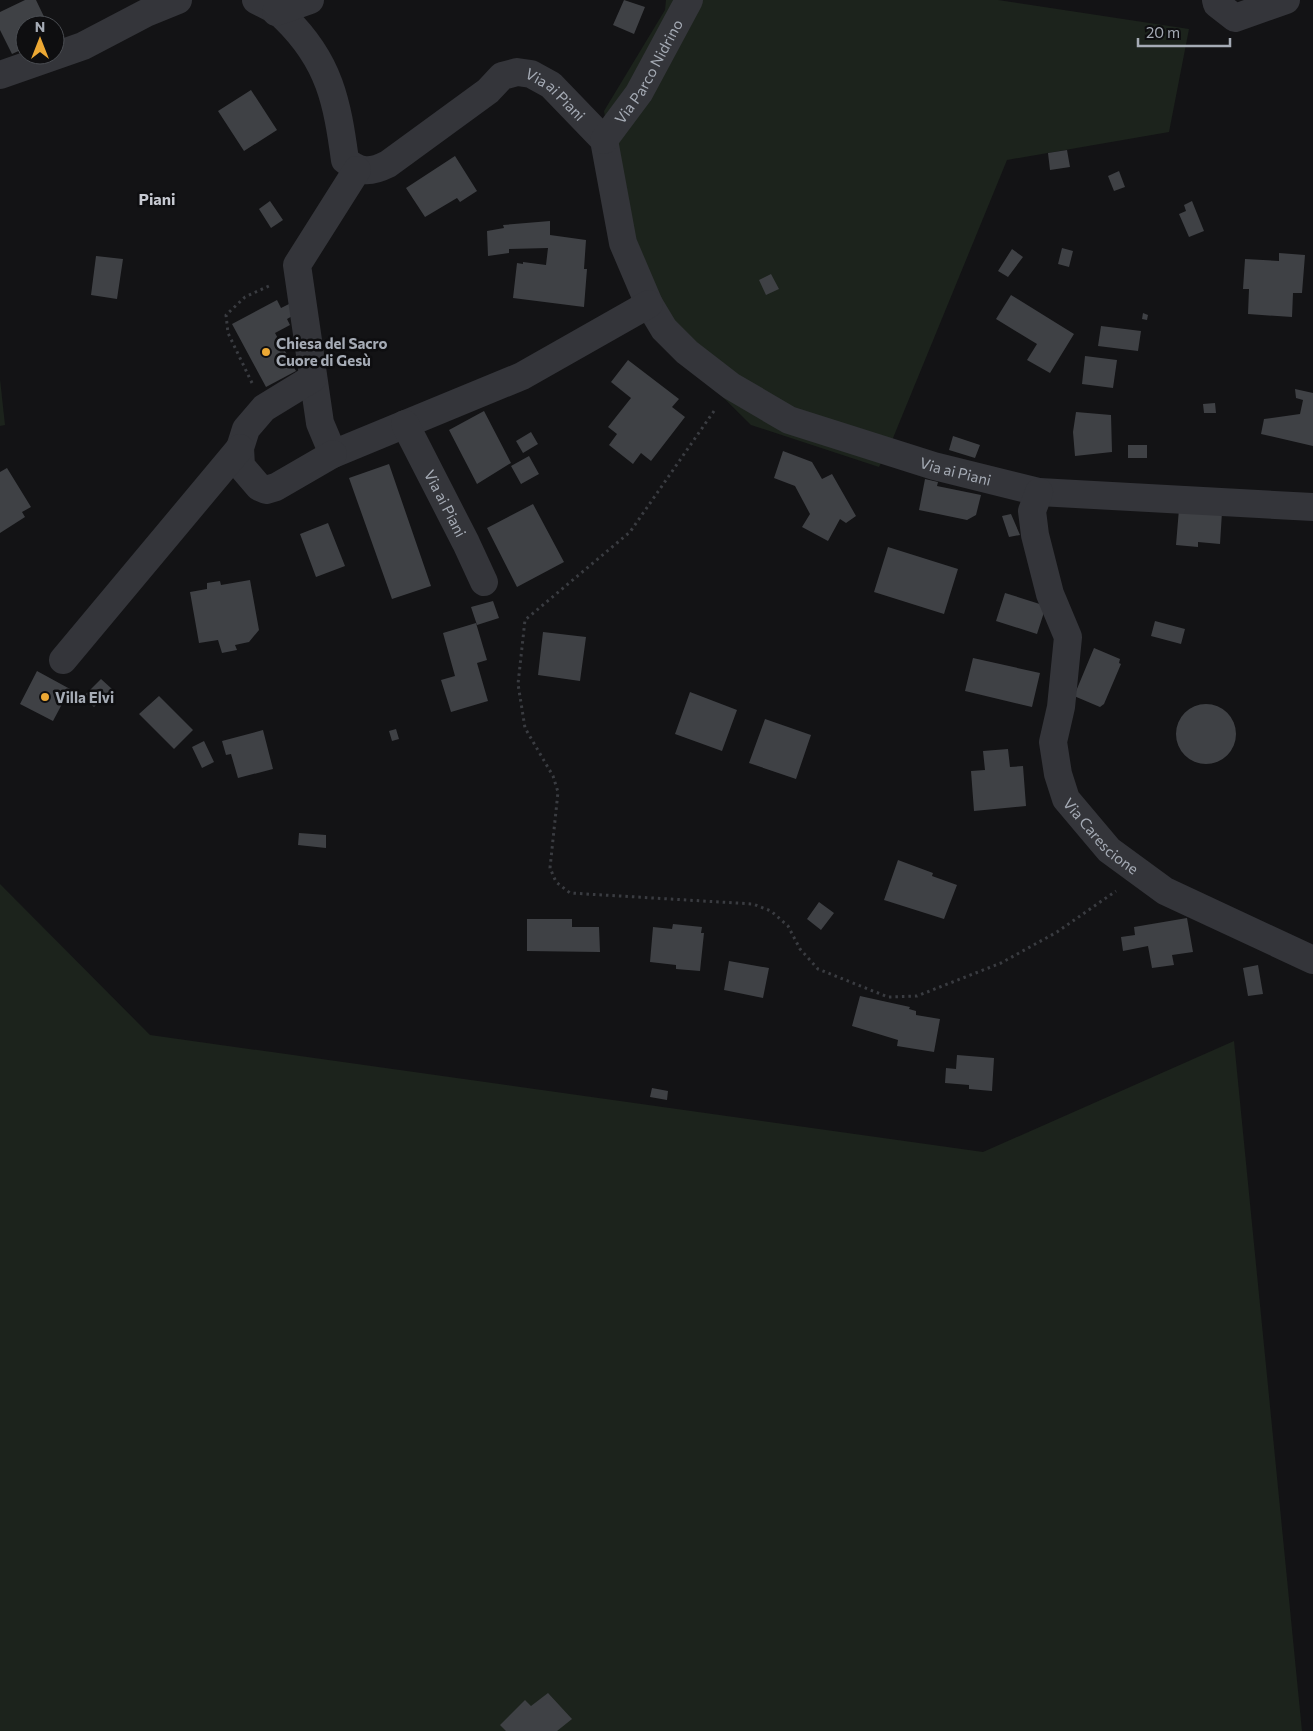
<svg xmlns="http://www.w3.org/2000/svg" width="1313" height="1731" font-family="Commissioner,sans-serif">
	<style>
		.green { fill: #1c231c }
		.building { fill: #3f4145 }
		.lines { fill: none; stroke-linecap: round; stroke-linejoin: round }
		.path { stroke: #3a3c41; stroke-width: 3; stroke-dasharray: 2.5 4; stroke-linecap: butt }
		.minor { stroke: #34353a; stroke-width: 28 }
		.poi-dot { fill: #eca834; stroke: #0e0e10; stroke-width: 2 }
		.labels { text-anchor: middle; dominant-baseline: central; stroke-width: 5; stroke-linejoin: round; paint-order: stroke }
		.street-label { font-size: 15px; fill: #a5abb5; stroke: #0e0e10 }
		.poi-label { font-size: 15px; font-weight: bold; fill: #a5abb5; stroke: #0e0e10; text-anchor: start }
		.neighbourhood-label { font-size: 16px; font-weight: bold; fill: #c6c9d1; stroke: #0e0e10 }
	</style>
	<rect width="100%" height="100%" fill="#131315"/>
	<!-- green -->
	<path class="green" d="M666,0H998L1189,29L1169,132L1007,160L893,438L879,467L751,425L637,312L604,111L665,10Z
		M0,379L5,425L0,426Z
		M0,884L150,1035L983,1152L1234,1041L1302,1731H0Z"/>
	<!-- building -->
	<path class="building" d="M25,0H36L48,25H25V48L12,54L0,30V12Z
		M624,0L645,7L634,34L613,25Z
		M251,90L277,130L244,151L218,111Z
		M1067,150L1070,167L1050,170L1048,153Z
		M455,156L477,191L460,202L457,198L425,217L406,188Z
		M1119,171L1125,187L1114,191L1108,176Z
		M270,201L283,220L271,228L259,209Z
		M1192,201L1204,231L1189,237L1179,214L1186,211L1184,205Z
		M550,221V235L586,240L584,269H587L584,307L513,298L517,263L523,264V262L546,265L548,248L509,249V253L488,256L487,231L504,228L503,225Z
		M1062,248L1073,251L1069,267L1058,264Z
		M1012,249L1023,257L1008,277L998,271Z
		M1279,253L1305,255L1302,293H1293L1292,317L1248,314L1249,289H1243L1245,259L1279,261Z
		M96,256L123,259L117,299L91,295Z
		M771,274L779,289L766,295L759,280Z
		M1011,295L1074,334L1050,373L1027,360L1037,344L996,319Z
		M277,300L281,308L291,303L296,314L287,319L290,325L275,333L296,371L266,387L232,324Z
		M1143,313L1148,315L1147,320L1142,319Z
		M1101,326L1141,331L1138,351L1098,346Z
		M1085,356L1117,360L1113,388L1082,384Z
		M628,360L679,399L672,407L685,417L651,461L641,453L633,464L609,445L617,434L608,427L631,398L611,382Z
		M1295,389L1313,393V446L1261,434L1264,419L1300,414L1303,400L1296,398Z
		M1215,403L1216,413H1204L1203,404Z
		M484,411L511,463L477,484L449,430Z
		M1076,412L1111,415L1112,452L1075,456L1073,432Z
		M531,432L538,444L523,453L516,441Z
		M953,436L980,445L975,458L949,450Z
		M1128,445H1147V458H1128Z
		M783,451L812,462L822,479L832,474L856,516L846,523L840,519L828,541L802,527L810,514L795,486L774,478Z
		M529,456L539,474L521,484L511,466Z
		M389,464L431,586L392,599L349,478Z
		M7,468L31,507L22,512L25,517L0,533V472Z
		M925,479L938,482L937,486L981,495L976,515L967,520L919,510Z
		M533,504L564,562L517,587L487,528Z
		M1179,509L1222,512L1220,544L1198,542V547L1176,545Z
		M1011,514L1020,535L1009,537L1002,516Z
		M328,523L345,566L316,577L300,534Z
		M888,547L958,569L944,614L874,592Z
		M250,580L259,630L249,642L235,645L237,650L222,653L218,640L199,643L190,592L207,589V583L220,581L221,585Z
		M1005,593L1046,606L1037,634L996,621Z
		M493,601L499,618L477,625L471,607Z
		M1155,621L1185,629L1181,644L1151,636Z
		M476,623L487,660L477,663L488,701L451,712L441,680L455,676L443,633Z
		M543,632L586,637L580,681L538,675Z
		M1094,648L1120,659L1119,663L1121,664L1104,704L1100,707L1074,696Z
		M973,658L1040,673L1032,707L965,691Z
		M37,671L70,689L53,721L20,704Z
		M101,679L112,689L94,707L83,697Z
		M690,692L737,710L722,751L675,734Z
		M159,696L193,730L174,749L139,714Z
		M1176 734a30 30 0 1 1 60 0a30 30 0 1 1-60 0Z
		M765,719L811,735L796,779L749,763Z
		M396,729L399,739L392,741L389,731Z
		M263,730L273,769L238,778L231,754L226,755L222,741Z
		M204,741L214,762L202,768L192,747Z
		M1008,749L1010,767L1023,766L1026,806L974,811L971,771L985,770L983,751Z
		M299,833L326,835V848L298,845Z
		M898,860L933,873L932,876L957,885L944,919L884,900Z
		M819,902L834,913L821,930L807,919Z
		M1187,918L1193,952L1172,955L1174,965L1152,968L1148,946L1123,951L1121,937L1135,935L1134,927Z
		M527,919H572V927H599L600,952L527,951Z
		M673,924L702,927L701,933H704L700,971L676,969V965L650,962L653,927L672,929Z
		M729,961L769,968L763,998L724,990Z
		M1258,965L1263,994L1248,996L1243,968Z
		M860,996L910,1007L909,1009L916,1011V1015L940,1019L934,1052L897,1046L898,1040L852,1026Z
		M957,1055L994,1058L992,1091L969,1089V1085L945,1083L946,1068L956,1069Z
		M652,1088L668,1091L667,1100L650,1097Z
		M548,1693L572,1719L557,1731H506L500,1725L525,1700L531,1706Z"/>
	<g class="lines">
		<!-- path -->
		<path class="path" d="M252,383L228,333L226,315L245,297L271,285
			M714,411L630,532L525,620L518,684L525,728L553,776L558,792L550,868L556,882L570,893L753,904L771,911L788,926L800,949L818,969L888,997L917,996L1001,963L1057,932L1116,891"/>
		<!-- minor -->
		<g class="minor">
			<path id="s1" d="M256,0C265,5 278,10 285,18C330,62 337,102 345,160C360,173 370,173 388,164L488,91L502,76L517,72L531,74L551,85L604,140L623,243L649,304L664,329L687,352L731,386L789,420L934,466L1039,492L1313,507"/>
			<path d="M1216,0L1217,4L1235,18L1286,0"/>
			<path d="M276,12L310,0"/>
			<path d="M0,75L83,46L146,13L178,0"/>
			<path id="s2" d="M604,140L639,93L689,0"/>
			<path d="M357,170L297,265L320,423L333,454L522,376L649,304"/>
			<path d="M313,378L264,408L246,429L240,448L241,466L259,487L266,490L276,487L333,454"/>
			<path id="s3" d="M405,424L466,543L484,582"/>
			<path id="s4" d="M1039,492L1032,511L1035,535L1050,594L1068,637L1061,707L1053,742L1058,774L1066,799L1109,850L1165,891L1313,960"/>
			<path d="M63,660L240,448"/>
		</g>
	</g>
	<!-- markers -->
	<g class="poi-dot">
		<circle cx="266" cy="352" r="5"/>
		<circle cx="45" cy="697" r="5"/>
	</g>
	<g class="labels">
		<!-- street labels -->
		<g class="street-label">
			<text stroke="none"><textPath href="#s2" startOffset="82">Via Parco Nidrino</textPath></text>
			<text stroke="none"><textPath href="#s1" startOffset="445">Via ai Piani</textPath></text>
			<text stroke="none"><textPath href="#s1" startOffset="1042">Via ai Piani</textPath></text>
			<text stroke="none"><textPath href="#s3" startOffset="89">Via ai Piani</textPath></text>
			<text stroke="none"><textPath href="#s4" startOffset="368">Via Carescione</textPath></text>
		</g>
		<!-- poi labels -->
		<g class="poi-label">
			<text x="276" y="343">Chiesa del Sacro<tspan x="276" dy="17">Cuore di Gesù</tspan></text>
			<text x="55" y="697">Villa Elvi</text>
		</g>
		<!-- neighbourhood labels -->
		<g class="neighbourhood-label">
			<text x="157" y="198">Piani</text>
		</g>
	</g>
	<!-- north arrow -->
	<g transform="translate(40 40)"><circle r="24" fill="#0e0e10" stroke="#4a4d52"/>
	<path d="M0-4L9 19L0 12L-9 19Z" fill="#eca834"/>
	<text y="-8" font-size="14" font-weight="bold" text-anchor="middle" fill="#a5abb5">N</text>
	</g>
	<!-- scale -->
	<path d="M1138 38v8h92v-8" fill="none" stroke="#a5abb5" stroke-width="2.5"/>
	<text x="1146" y="38" font-size="15" fill="#a5abb5" stroke="#0e0e10" stroke-width="4" paint-order="stroke">20 m</text>
</svg>
